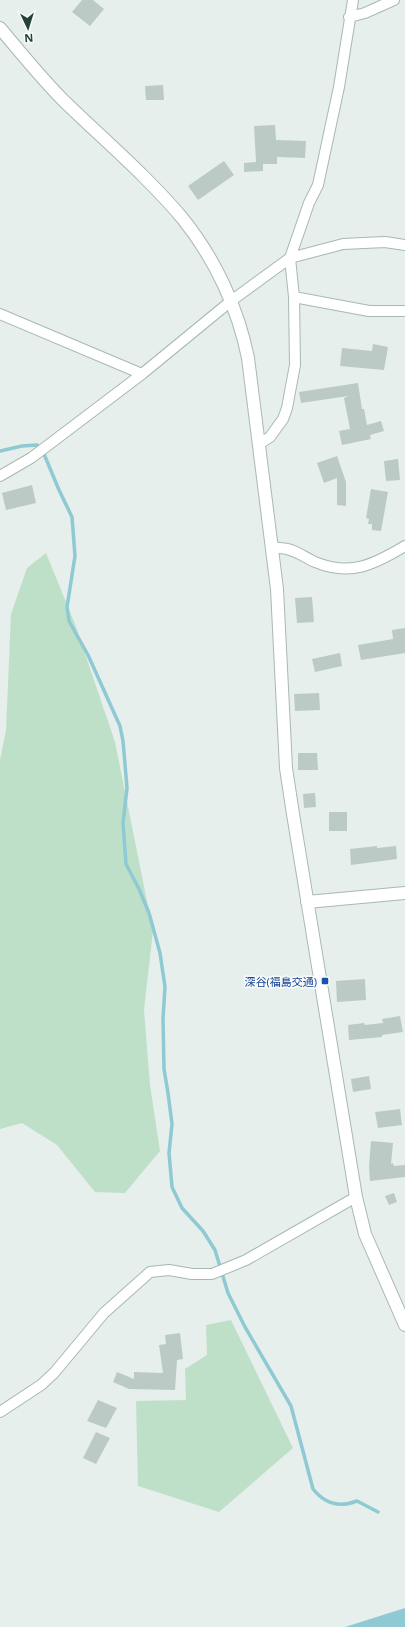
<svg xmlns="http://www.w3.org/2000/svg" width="405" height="1627" font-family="'Open Sans','Noto Sans JP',sans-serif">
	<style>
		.green { fill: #bfe0c8 }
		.water { fill: #8ec9d4 }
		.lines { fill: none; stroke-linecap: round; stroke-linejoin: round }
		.stream { stroke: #8ec9d4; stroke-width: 3.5 }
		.building { fill: #bbcac4 }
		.minor-casing { stroke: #a8b8b2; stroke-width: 12 }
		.tertiary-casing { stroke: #a8b8b2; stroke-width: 14 }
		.minor { stroke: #fff; stroke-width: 10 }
		.tertiary { stroke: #fff; stroke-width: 12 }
		.transit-dot { fill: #1a4fb4; stroke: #f7fbf9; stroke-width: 1.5 }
		.labels { text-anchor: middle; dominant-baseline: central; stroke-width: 3; stroke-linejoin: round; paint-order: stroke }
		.transit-label { font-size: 11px; fill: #164399; stroke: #f7fbf9; text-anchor: end }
	</style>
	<rect width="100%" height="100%" fill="#e6efeb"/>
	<!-- green -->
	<path class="green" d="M46,553L75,624L115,742L153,931L144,1010L150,1085L160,1151L125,1193L95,1192L57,1145L22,1123L0,1129V760L6,730L11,614L27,568Z
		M231,1320L293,1448L219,1512L138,1486L136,1401L186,1400L185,1369L207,1355L206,1325Z"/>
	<!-- water -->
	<path class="water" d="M405,1608V1627H345Z"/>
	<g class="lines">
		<!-- stream -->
		<path class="stream" d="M0,451L22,446L37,445L44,454L59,490L72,517L75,556L67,607L69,621L88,655L120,726L123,741L127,788L123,823L126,864L139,889L149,913L160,953L165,987L163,1018L164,1069L168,1093L172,1124L169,1153L172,1187L182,1208L203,1231L215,1250L228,1293L245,1327L291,1406L313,1489C325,1504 339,1508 357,1501L378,1512"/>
	</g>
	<!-- building -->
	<path class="building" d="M82,0H93L104,9L90,26L72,12Z
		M163,85L164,100H146L145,86Z
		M275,125L276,140L306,141L305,158L277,157V164H263V171L244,172V163L256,162L254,126Z
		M224,161L234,175L198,200L188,186Z
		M373,344L388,347L384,370L340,366L342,348L372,351Z
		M358,383L362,409H364L367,425L381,421L384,431L370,435L371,439L342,445L339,431L350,429L344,398L348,396L301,403L299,392Z
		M337,456L346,482V506L337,505V478L324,483L317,463Z
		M398,459L400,480L386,481L384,461Z
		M32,485L36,503L6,510L2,493Z
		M371,489L388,492L381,531L372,530V524H368L369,519L366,518Z
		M312,597L314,622L297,623L295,598Z
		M405,628V653L361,660L358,645L393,639L392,630Z
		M340,653L342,666L315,672L312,659Z
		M319,693L320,710L295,711L294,694Z
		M298,753H317L318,770H298Z
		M315,793L316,807L304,808L303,794Z
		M329,812H347V831H329Z
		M377,846V848L396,846L397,859L351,865L350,849Z
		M365,979L366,1000L337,1002L336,981Z
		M400,1016L403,1032L382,1035V1037L349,1040L348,1025L364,1023L365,1025L383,1023L382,1019Z
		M369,1076L371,1089L353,1092L351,1079Z
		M400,1109L402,1125L378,1128L375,1112Z
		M371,1141L393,1143L391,1164L393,1163L394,1166L405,1165V1177L370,1181L369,1166Z
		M394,1193L397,1202L389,1205L385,1196Z
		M180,1333L183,1359L177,1360L175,1390L129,1389L113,1382L117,1372L134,1379V1372L163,1373L159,1345L166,1344L165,1335Z
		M98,1400L117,1408L106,1428L87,1421Z
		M96,1432L110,1438L96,1464L83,1458Z"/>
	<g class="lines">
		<!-- minor casing -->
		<g class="minor-casing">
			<path id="minor" d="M349,17L365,13L394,0
				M294,297L369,311H405
				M0,314L142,374
				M259,444L270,437L283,419L287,408L295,365L294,297L290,258L309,203L318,185L339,87L353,0
				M0,476L31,458L51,443L142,374L231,301L290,258L343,244L385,242L405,245
				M272,547C277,548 282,548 287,549C297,551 306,558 315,562C351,577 375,564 405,546
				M0,1412L41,1385L54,1373L104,1313L150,1272L169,1270L192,1274H212L246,1260L356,1197"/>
		</g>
		<!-- tertiary casing -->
		<g class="tertiary-casing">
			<path id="tertiary" d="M0,28C21,53 41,78 64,101C103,139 149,178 183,219C215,259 238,308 248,358L277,589L286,768L293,814L356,1197L365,1234L405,1325
				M307,902L405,893"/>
		</g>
		<!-- minor -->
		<use href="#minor" class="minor"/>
		<!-- tertiary -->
		<use href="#tertiary" class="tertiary"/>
	</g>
	<!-- markers -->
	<rect class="transit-dot" x="321" y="977" width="8" height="8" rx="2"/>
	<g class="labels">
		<!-- transit labels -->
		<g class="transit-label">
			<text x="317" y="981">深谷(福島交通)</text>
		</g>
	</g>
	<!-- north arrow -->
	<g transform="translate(28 28) rotate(176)" stroke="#f7fbf9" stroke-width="3" paint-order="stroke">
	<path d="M0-3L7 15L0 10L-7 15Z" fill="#24423a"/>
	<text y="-6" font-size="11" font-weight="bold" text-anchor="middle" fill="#24423a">N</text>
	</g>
</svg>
